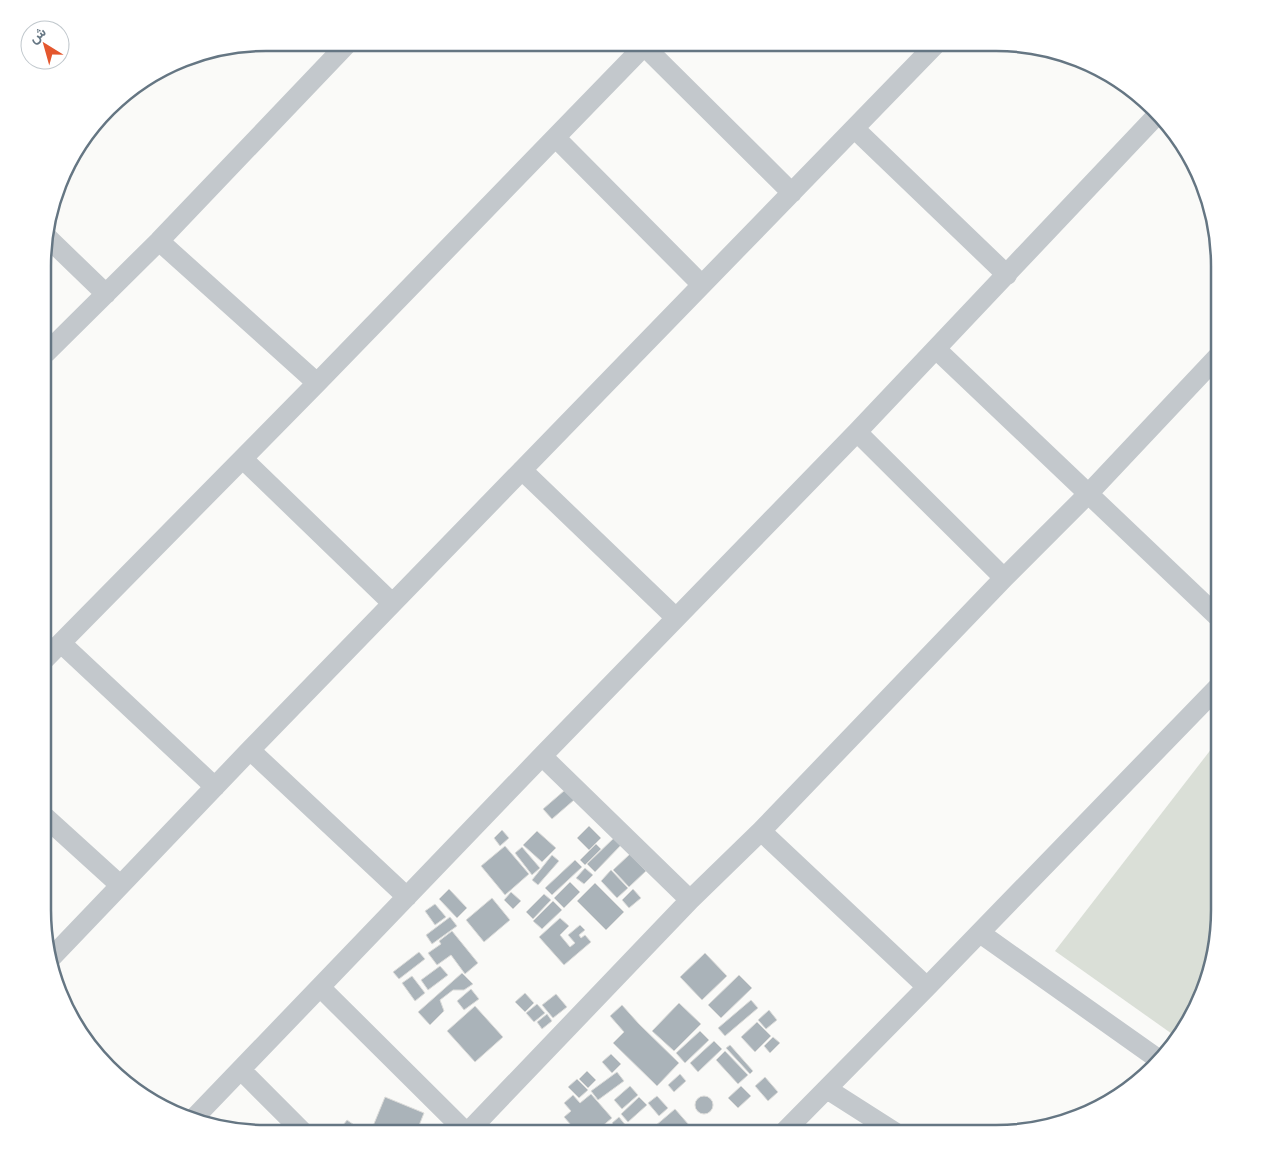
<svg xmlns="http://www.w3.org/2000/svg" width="1262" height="1176" font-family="Arial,Vazirmatn,sans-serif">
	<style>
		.green { fill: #dadfd7 }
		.building { fill: #aab3b9; stroke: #dcdcda }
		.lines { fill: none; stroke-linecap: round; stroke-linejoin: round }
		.minor { stroke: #c3c8cc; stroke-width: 20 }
		.rim { fill: none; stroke: #657683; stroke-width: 2.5 }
	</style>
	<rect width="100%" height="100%" fill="#fafaf8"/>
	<!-- green -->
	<path class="green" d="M1219,739V910L1197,1009L1175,1036L1055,951Z"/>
	<!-- building -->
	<path class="building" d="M565,790L574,800L552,819L543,809Z
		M589,826L601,838L589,850L577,838Z
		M502,830L509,838L500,846L494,838Z
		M537,831L556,848L542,862L523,845Z
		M616,836L623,843L595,872L587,864Z
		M596,844L601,849L585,865L580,860Z
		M505,846L529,874L505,895L481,866Z
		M522,847L540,868L532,875L515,853Z
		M630,854L646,871L629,887L613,870Z
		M552,855L559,861L538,885L532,880Z
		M575,860L582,867L552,895L545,888Z
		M585,868L593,875L584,884L576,878Z
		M611,870L628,888L617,898L601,881Z
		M570,882L580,892L564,908L554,898Z
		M595,883L624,912L606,930L577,901Z
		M449,889L467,908L457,918L439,899Z
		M633,889L641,898L629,908L622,900Z
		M511,892L521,901L513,909L504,900Z
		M544,894L551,900L533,919L526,912Z
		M492,898L510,920L484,942L466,920Z
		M553,901L562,910L542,929L533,921Z
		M435,904L446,917L435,925L425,911Z
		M450,917L457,926L432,944L426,935Z
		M560,918L569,926L560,935L570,947L575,943L568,935L580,925L585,930L579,935L581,938L585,935L591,942L564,965L539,937Z
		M452,931L478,963L465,974L451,955L437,965L428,953L441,944L439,941Z
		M419,952L425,959L399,979L393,972Z
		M705,953L727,976L702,1000L680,977Z
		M440,966L448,975L428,990L421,980Z
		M462,973L473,984L464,990H453L440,1000L444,1011L430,1025L418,1012Z
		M739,975L752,988L721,1018L708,1005Z
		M412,976L425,993L415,1001L402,983Z
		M471,989L479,999L464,1010L457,1001Z
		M525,993L534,1003L525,1012L515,1002Z
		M556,994L567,1007L553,1018L542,1005Z
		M751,1000L758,1008L725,1036L718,1028Z
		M679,1003L701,1024L674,1051L652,1031Z
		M537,1004L545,1013L534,1022L526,1013Z
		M622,1005L639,1024L679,1063L657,1086L613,1043L624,1032L610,1016Z
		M475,1006L503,1037L475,1062L447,1031Z
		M769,1010L777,1020L766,1029L758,1020Z
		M547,1014L552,1021L542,1029L537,1022Z
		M757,1022L771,1036L755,1052L741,1037Z
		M700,1031L709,1040L685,1063L676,1053Z
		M773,1037L780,1043L770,1053L764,1046Z
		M714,1041L722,1049L698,1072L690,1063Z
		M730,1045L753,1071L750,1074L726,1048Z
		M725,1051L748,1075L738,1084L716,1060Z
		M611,1054L621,1064L612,1073L602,1062Z
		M587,1071L596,1080L588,1088L579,1079Z
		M617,1072L624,1081L598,1100L591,1091Z
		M680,1074L686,1081L674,1092L668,1085Z
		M765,1077L778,1092L768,1101L755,1086Z
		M577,1079L588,1090L579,1098L568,1087Z
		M630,1086L638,1095L622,1109L614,1100Z
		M741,1086L751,1096L738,1108L728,1098Z
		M591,1094L612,1118L594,1133H578L564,1117L571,1111L564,1103L573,1095L580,1103Z
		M695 1105a9 9 0 1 1 18 0a9 9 0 1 1-18 0Z
		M657,1096L668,1108L659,1116L648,1103Z
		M385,1097L424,1113L416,1133H376L371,1131Z
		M639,1097L647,1105L628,1122L621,1114Z
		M675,1109L696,1133H649L648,1132Z
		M619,1117L627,1127L619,1133L612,1123Z
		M347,1120L360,1129L356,1133H337Z
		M557,1125L565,1133H547Z"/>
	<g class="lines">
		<!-- minor -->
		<path class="minor" d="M641,43L792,193
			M855,129L1007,275
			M556,138L702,285
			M47,237L106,294
			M159,241L317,383
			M936,349L1219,618
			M46,353L159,241L348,43
			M857,432L1004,578
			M243,459L392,603
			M522,470L676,618
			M61,643L215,787
			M44,660L317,383L647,43
			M250,750L407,897
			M542,756L690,900
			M44,816L120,885
			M761,831L927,987
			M980,933L1158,1059
			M51,958L250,750L937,43
			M320,987L467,1133
			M241,1070L304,1133
			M827,1089L896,1133
			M195,1117L542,756L857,432L1158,114
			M467,1133L690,900L761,831L1004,578L1089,493L1219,355
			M783,1133L927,987L1219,686"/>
	</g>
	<!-- crop -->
	<path d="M0 0H1262V1176H0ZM266 51H996A215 215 0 0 1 1211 266V910A215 215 0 0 1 996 1125H266A215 215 0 0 1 51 910V266A215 215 0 0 1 266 51Z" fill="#fff" fill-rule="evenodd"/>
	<path class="rim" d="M266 51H996A215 215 0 0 1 1211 266V910A215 215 0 0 1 996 1125H266A215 215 0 0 1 51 910V266A215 215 0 0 1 266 51Z"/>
	<!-- north arrow -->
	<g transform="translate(45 45) rotate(323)"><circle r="24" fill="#ffffff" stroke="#c1c8cd"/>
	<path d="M0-4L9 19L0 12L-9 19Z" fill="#e4572e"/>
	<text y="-8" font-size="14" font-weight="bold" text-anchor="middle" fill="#657683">ش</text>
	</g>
</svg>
